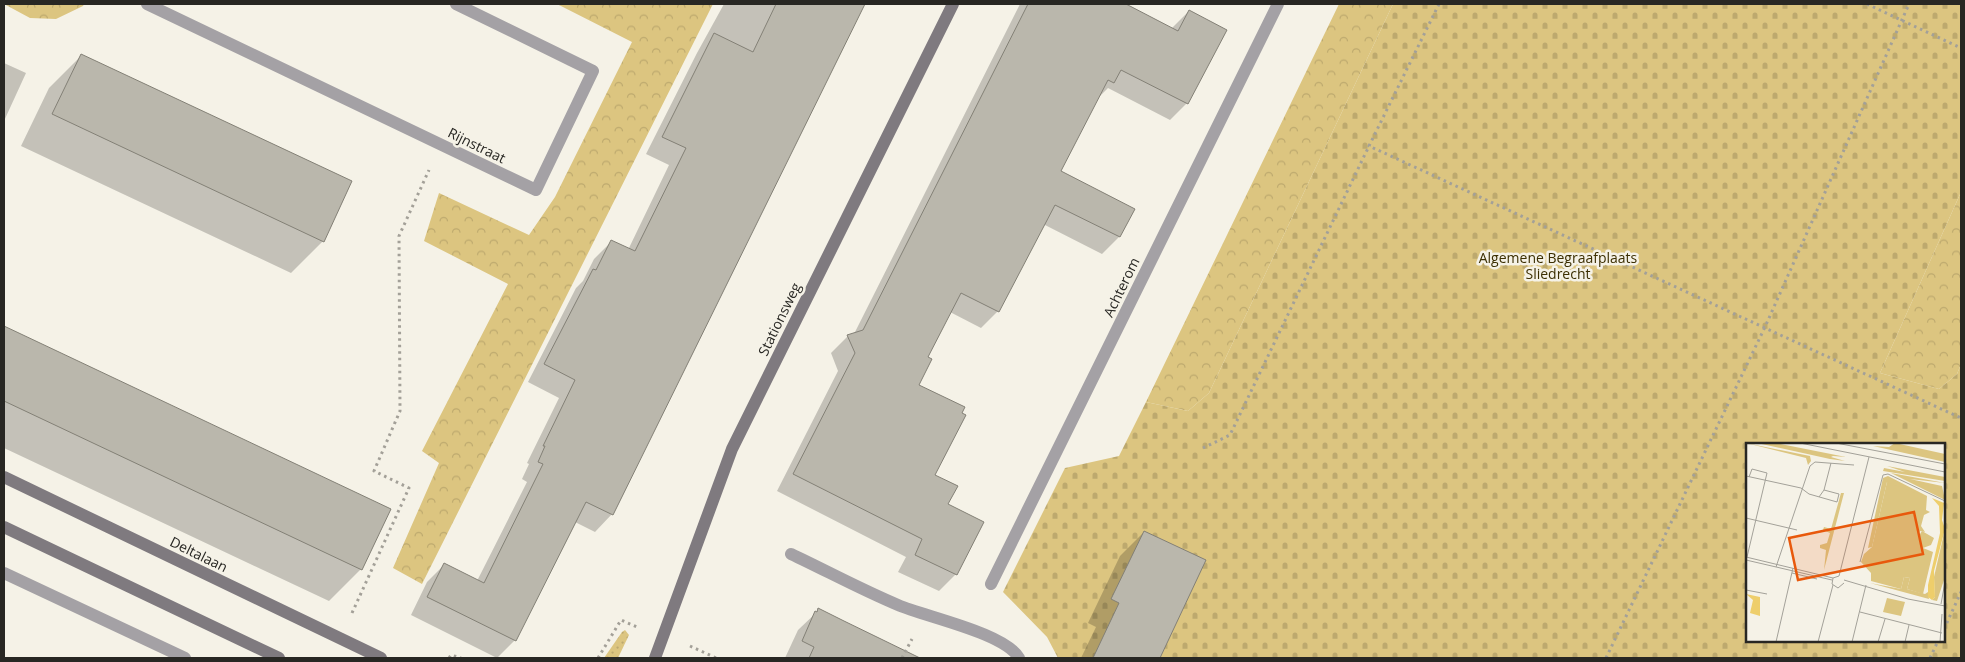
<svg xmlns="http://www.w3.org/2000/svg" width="1965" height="662" font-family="'Open Sans',sans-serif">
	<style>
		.grass { fill: url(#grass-dots) }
		.forest { fill: url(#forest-crowns) }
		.cemetery { fill: url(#cemetery-stones); fill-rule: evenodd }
		.shadow { fill: #0003 }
		.building { fill: #bab7ac; stroke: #838076 }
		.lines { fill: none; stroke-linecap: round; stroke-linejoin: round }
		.path { stroke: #a3a098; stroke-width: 3; stroke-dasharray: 2.5 4; stroke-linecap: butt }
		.lane { stroke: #a4a1a5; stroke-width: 12 }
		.street { stroke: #a4a1a5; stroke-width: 12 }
		.secondary { stroke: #7f7a7f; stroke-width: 12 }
		.labels { text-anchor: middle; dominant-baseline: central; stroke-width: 5; stroke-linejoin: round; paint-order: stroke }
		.street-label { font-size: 14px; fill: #282723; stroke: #f5f2e7 }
		.park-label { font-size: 14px; fill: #3c2f02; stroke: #f5f2e7 }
		.inset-road { fill: none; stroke: #a3a199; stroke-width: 1 }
		.view { fill: #e8590c; fill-opacity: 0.15; stroke: #e8590c; stroke-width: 2.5 }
		.inset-edge { fill: none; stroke: #282723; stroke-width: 2.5 }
	</style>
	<defs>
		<pattern id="grass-dots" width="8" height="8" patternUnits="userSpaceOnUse" patternTransform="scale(1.25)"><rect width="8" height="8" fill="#dcc580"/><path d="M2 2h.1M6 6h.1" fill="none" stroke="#bda96e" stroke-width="1.8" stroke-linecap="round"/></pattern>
		<pattern id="forest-crowns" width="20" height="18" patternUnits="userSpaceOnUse" patternTransform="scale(1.25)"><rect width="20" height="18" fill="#dcc580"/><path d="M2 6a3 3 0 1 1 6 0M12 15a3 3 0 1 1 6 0" fill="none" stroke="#bda96e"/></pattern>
		<pattern id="cemetery-stones" width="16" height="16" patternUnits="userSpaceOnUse" patternTransform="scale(1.25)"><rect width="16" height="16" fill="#dcc580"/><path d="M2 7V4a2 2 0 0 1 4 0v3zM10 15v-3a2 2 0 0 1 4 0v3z" fill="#bda96e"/></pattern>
	</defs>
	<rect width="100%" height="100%" fill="#f5f2e7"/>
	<!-- grass -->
	<path class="grass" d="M625,630L629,635L618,658H604L622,632Z"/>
	<!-- forest -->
	<path class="forest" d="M4,4H84L83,6L56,19L30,18Z
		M557,4H713L422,584L393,568L439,463L422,451L508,284L424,241L439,193L529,235L555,197L632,42Z
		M1339,4H1393L1209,393L1188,411L1146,402Z
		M1961,192V364L1957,374L1939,389L1880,373Z"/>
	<!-- cemetery -->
	<path class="cemetery" d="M1393,4H1961V192L1880,373L1939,389L1957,374L1961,364V658H1058L1047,637L1003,592L1065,468L1119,456L1146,402L1188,411L1209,393ZM1748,444H1944V641H1748Z"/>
	<!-- shadow -->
	<path class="shadow" d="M724,4H864L612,514L595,532L575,522L515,640L497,658L411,615L427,582L444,565L477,581L527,482L522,479L529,464L527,463L559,398L528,382L576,288L583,281L594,259L611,242L628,250L669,165L646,154L697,53Z
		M1020,4H1123L1171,29L1189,11L1187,103L1170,120L1108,88L1096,100L1060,171L1133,209L1119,237L1102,254L1043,224L998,311L981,328L950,312L927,358L917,386L934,475L947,504L956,574L939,591L898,572L906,557L777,491L838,371L831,353L848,336L854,334Z
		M81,56L323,241L291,273L21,146L49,88Z
		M4,63L26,73L4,121Z
		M4,328L389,510L361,569L329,601L4,448Z
		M1144,532L1204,561L1159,658H1081L1096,627L1088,623L1120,556Z
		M819,610L878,650L874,658H785L798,630Z"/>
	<!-- building -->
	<path class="building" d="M776,4H865L613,515L586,502L516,641L427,597L444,563L484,583L543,464L538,462L545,446H543L575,380L544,364L593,269L596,270L611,240L635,251L686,148L662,137L714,33L753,52Z
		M1028,4H1126L1178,31L1189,10L1227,30L1188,104L1121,70L1114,83L1108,80L1061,171L1135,209L1120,237L1055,205L999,312L961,293L928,357L932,359L919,385L965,407L962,413L966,415L935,475L958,486L948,504L984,522L957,575L915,555L922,539L793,474L855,353L847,335L863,330Z
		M81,54L352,181L324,242L52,114Z
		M4,326L391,509L362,570L4,401Z
		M1144,531L1206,560L1160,658H1093L1119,603L1111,599Z
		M818,608L844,621L920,658H809L814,647L802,641L815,611L817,612Z"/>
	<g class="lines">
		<!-- path -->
		<path class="path" d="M1439,4L1369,146L1961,418
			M1867,4L1961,48
			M1203,448L1230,435L1369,146
			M352,613L409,488L374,471L400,411L399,236L429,170
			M1944,629L1961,592
			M690,646L716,658
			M449,658L451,655L461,658
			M598,658L621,620L637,627
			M902,658L912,639
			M1606,658L1765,327L1909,4
			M1930,658L1938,641"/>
		<!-- lane -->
		<path class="lane" d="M147,4L536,190L593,71L456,4
			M791,554C827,571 862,590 898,605C926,617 1005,633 1019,658"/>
		<!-- street -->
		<path class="street" d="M4,573L185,658
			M991,584L1278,4"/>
		<!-- secondary -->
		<path class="secondary" d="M4,477L381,658
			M4,527L279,658
			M655,658L732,449L953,4"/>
	</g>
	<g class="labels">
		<!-- street labels -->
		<g class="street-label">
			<text transform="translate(477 145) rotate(26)">Rijnstraat</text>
			<text transform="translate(1121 287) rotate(-64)">Achterom</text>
			<text transform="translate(779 319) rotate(-64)">Stationsweg</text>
			<text transform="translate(199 554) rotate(26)">Deltalaan</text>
		</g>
		<!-- park labels -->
		<g class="park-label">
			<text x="1558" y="257">Algemene Begraafplaats<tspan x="1558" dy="16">Sliedrecht</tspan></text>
		</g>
	</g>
	<!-- overview -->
	<g transform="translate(1746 443)">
		<rect width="199" height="199" fill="#f5f2e7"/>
		<path d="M0,0L64,13L65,18L62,22L60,15ZM149,0L199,11V19L127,3L143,4ZM145,30L199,40L164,36L196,43L199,57ZM199,86V134L191,158L186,157L189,154L188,134ZM141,155L159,159L155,173L137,169Z" fill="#dcc580"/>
		<path d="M11,0H29L100,14L87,13L85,14L99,18L84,16ZM141,23L199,34V38L137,28L138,25L159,29ZM142,33L181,53L180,67L184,69L178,72L175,83L179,89L174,88L172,94H168L141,39L126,104L122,105L137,35ZM95,50H98L78,127L80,107L74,105V102L81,100L84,90L77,87L78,84L85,86ZM158,134L164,135L161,146L179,151L182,149L183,156L124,140L155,146Z" fill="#dcc580"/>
		<path d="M141,39L177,53L168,93L172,94L176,88L188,95L185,102L177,105L187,109L177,151L161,146L164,135L158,134L155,146L125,138V130L115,119L118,111L126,104Z" fill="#dcc580"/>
		<path d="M186,55L198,60L196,77L199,86L188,128L189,154L186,157L182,154V142L194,90L193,63ZM0,151L14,154V173L4,170L7,157Z" fill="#eece6b"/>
		<path class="inset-road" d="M54,0L199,29M90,0L199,21M0,33L55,45L63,51L91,59L93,51L78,47L73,54M78,47L85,20M0,75L51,87M0,114L87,135M1,114L21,30L6,26L3,34M0,117L86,137M114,119L137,32L142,31L199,58M30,124L64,23L69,19L108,22M46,130L71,136M93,133L123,14M93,133L87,135L86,141L92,145L98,140M98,137L162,156L199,163M0,147L21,151M195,161L199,139M114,169L196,190M30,199L47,125M72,199L87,142M106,199L120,142M132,199L139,176M159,199L163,182M194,199L196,171"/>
		<path class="view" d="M168,69L177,111L52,137L43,95Z"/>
		<rect width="199" height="199" class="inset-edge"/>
	</g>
	<!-- border -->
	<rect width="1965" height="662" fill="none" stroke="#282723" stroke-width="10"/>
</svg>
